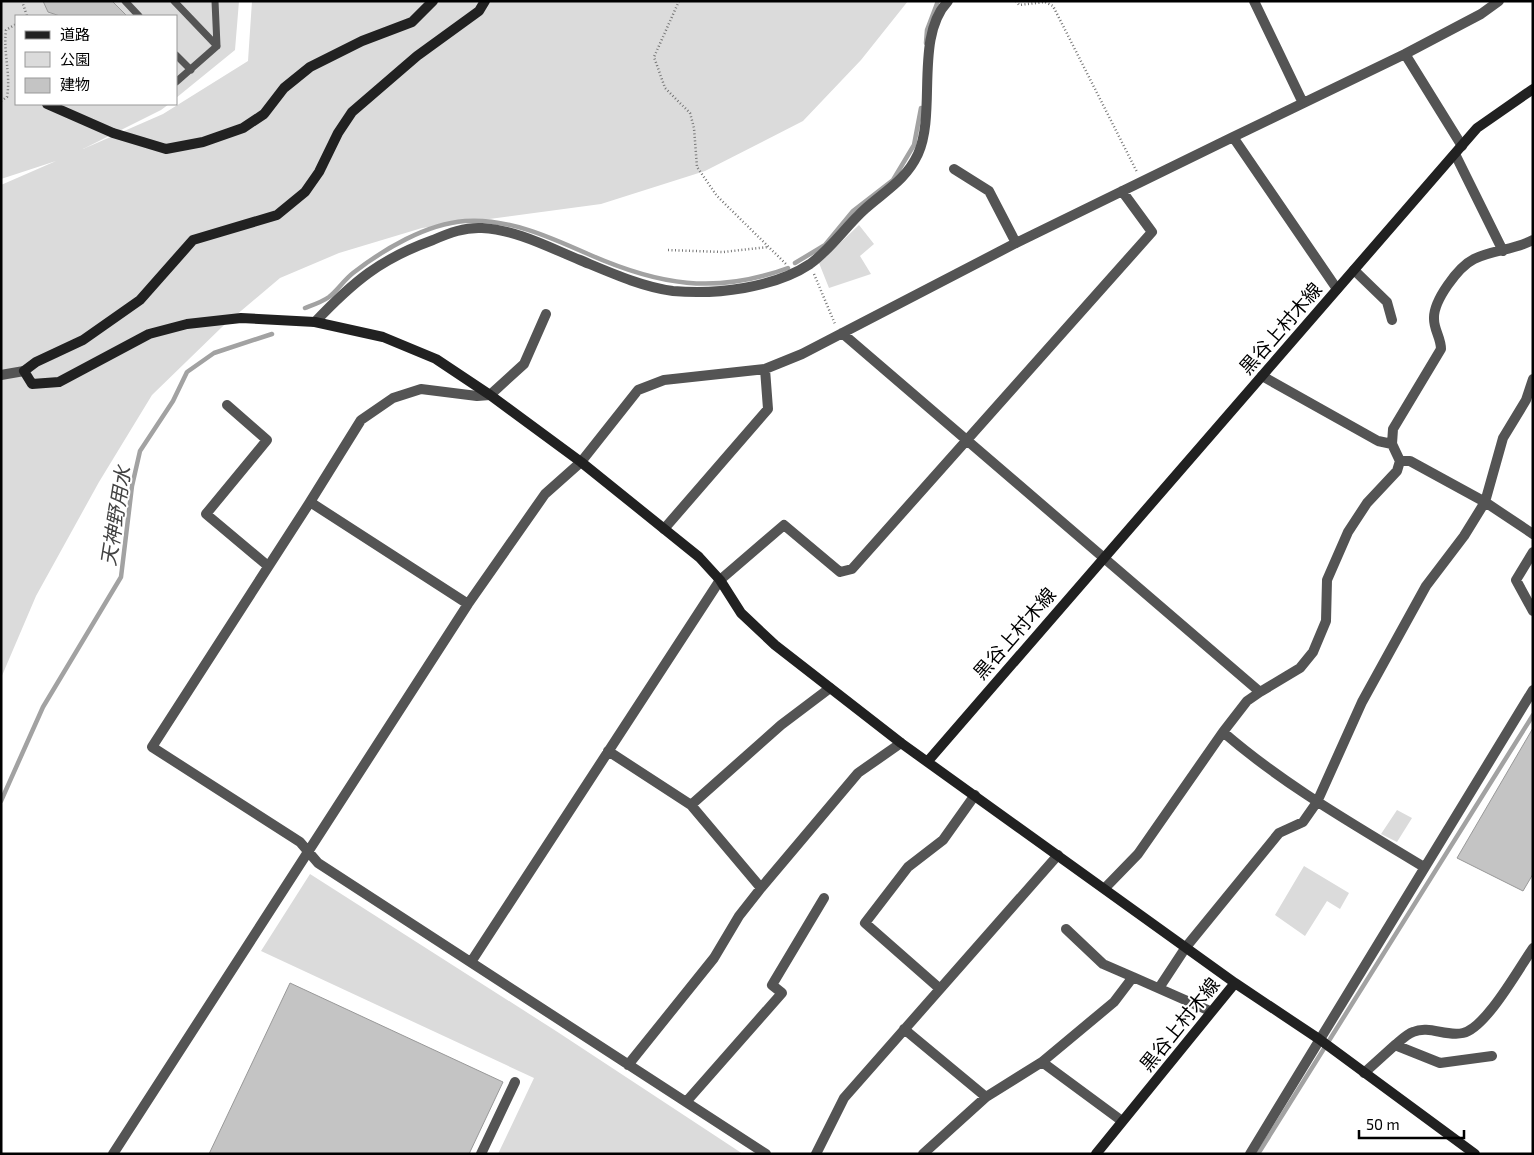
<svg xmlns="http://www.w3.org/2000/svg" width="1534" height="1155" font-family="'Exo 2','Noto Sans JP',sans-serif">
	<style>
		.green { fill: #dbdbdb }
		.lines { fill: none; stroke-linecap: round; stroke-linejoin: round }
		.stream { stroke: #a2a2a2; stroke-width: 4.5 }
		.building { fill: #c4c4c4; stroke: #989898 }
		.path { stroke: #767676; stroke-width: 2.5; stroke-dasharray: 1 2.5; stroke-linecap: butt }
		.lane { stroke: #545454; stroke-width: 7 }
		.street { stroke: #545454; stroke-width: 10 }
		.secondary { stroke: #212121; stroke-width: 10 }
		.labels { text-anchor: middle; dominant-baseline: central; stroke-width: 4; stroke-linejoin: round; paint-order: stroke }
		.street-label { font-size: 19px; fill: #000; stroke: #fff }
		.water-label { font-size: 20px; font-style: italic; fill: #434343; stroke: #fff }
	</style>
	<rect width="100%" height="100%" fill="#fff"/>
	<!-- green -->
	<path class="green" d="M1,1H239L235,50L176,98V16H16V104H169L161,110L83,149L163,114L248,61L252,1H908L861,60L803,121L705,171L601,204L422,228L339,253L280,278L222,327L152,395L99,482L36,596L1,678V185L56,161L1,179Z
		M859,225L874,244L860,256L871,274L829,288L819,263Z
		M1397,810L1412,818L1397,842L1381,834Z
		M1304,866L1349,893L1340,909L1327,901L1305,936L1275,915Z
		M310,874L556,1031L743,1154H498L534,1078L261,951Z"/>
	<g class="lines">
		<!-- stream -->
		<path class="stream" d="M926,43L927,30L938,1
			M795,263L825,245L853,211L893,180L914,145L921,108
			M305,308C313,305 322,302 329,297C338,290 344,280 353,273C384,249 426,224 465,221C508,218 550,237 588,254C658,285 715,295 788,268
			M1,801L43,707L121,577L132,486L140,451L173,401L187,372L214,353L272,334
			M1258,1154L1533,715"/>
	</g>
	<!-- building -->
	<path class="building" d="M43,1H112L127,16H60L48,12Z
		M1533,728V874L1523,891L1457,858Z
		M290,983L503,1082L469,1154H209Z"/>
	<g class="lines">
		<!-- path -->
		<path class="path" d="M22,1L27,16
			M679,1L654,57L665,88L690,113L694,128L697,167L717,196L786,264
			M1016,1L1019,5L1045,2L1053,6L1137,172
			M1,101L7,97C11,73 3,53 6,30L16,24
			M668,250L723,252L768,247
			M814,274L835,324"/>
		<!-- lane -->
		<path class="lane" d="M125,1L139,16
			M174,1L217,46L176,82
			M215,1L217,46
			M176,55L191,70"/>
		<!-- street -->
		<path class="street" d="M1254,1L1303,103
			M1405,54L1462,146
			M1455,154L1503,251
			M954,169L989,191L1016,243
			M1354,270L1387,302L1392,320
			M1337,289L1233,137L1405,54L1481,14L1499,1
			M315,322C353,282 380,259 433,240C449,233 465,227 482,228C517,230 548,247 580,260C609,272 642,287 673,291C716,295 774,288 810,264C831,249 846,226 865,209C885,191 906,180 918,154C937,112 914,37 948,1
			M842,333L1260,692L1247,701L1223,732L1138,854L1105,888
			M1,375L24,371
			M1262,376L1378,441L1392,444
			M227,405L267,440L206,514L268,566
			M1400,461H1410L1485,502L1533,534
			M310,502L152,747L300,842L318,863L766,1154
			M664,529L768,409L765,369
			M1533,552L1516,580L1533,611
			M468,604L310,502L361,420L393,398L421,389L477,396L490,395L524,364L546,314
			M1260,692L1300,668L1313,652L1326,621L1327,580L1348,532L1367,503L1397,471L1400,461L1392,444L1393,429L1441,349C1441,338 1434,330 1434,319C1433,301 1458,267 1474,259C1492,250 1514,250 1533,240
			M1223,732C1284,785 1355,825 1424,867
			M608,751L691,805L761,888
			M691,805L781,725L830,688
			M1066,929L1103,964L1133,977
			M471,962L720,580L784,525L840,572L852,569L1152,232L1122,191
			M939,988L865,923L908,867L943,840L975,795
			M1159,988L1186,947L1279,833L1303,822L1317,802L1362,702L1426,586L1464,536L1485,502L1503,438L1526,400L1533,379
			M904,1029L986,1097L923,1154
			M1395,1045C1400,1041 1407,1034 1413,1032C1429,1025 1446,1037 1463,1033C1486,1028 1519,968 1533,948
			M1042,1062L1114,1002L1133,977L1210,1011
			M628,1065L714,958L739,916L761,888L858,773L901,743
			M1364,1073L1395,1045L1440,1063L1492,1056
			M986,1097L1042,1062L1122,1121
			M686,1102L782,993L772,985L824,898
			M113,1154L468,604L545,494L581,462L638,390L664,380L765,369L802,354L1016,243L1233,137
			M481,1154L515,1082
			M816,1154L844,1098L1058,855
			M1250,1154L1533,690"/>
		<!-- secondary -->
		<path class="secondary" d="M485,1L479,11L417,56L352,112L338,133L319,172L305,192L277,215L193,240L140,300L83,340L36,362L24,371L32,384L59,382L149,334L187,324L241,318L315,322L383,337L436,359L490,395L581,462L699,557L720,580L741,613L775,645L901,743L1235,983L1319,1039L1475,1154
			M47,104L113,133L166,149L203,142L243,128L264,114L284,88L310,67L362,41L412,22L433,1
			M928,761L1477,128L1533,89
			M1096,1154L1235,983"/>
	</g>
	<g class="labels">
		<!-- street labels -->
		<g class="street-label">
			<text transform="translate(1280 328) rotate(-49)">黒谷上村木線</text>
			<text transform="translate(1014 633) rotate(-49)">黒谷上村木線</text>
			<text transform="translate(1179 1024) rotate(-51)">黒谷上村木線</text>
		</g>
		<!-- water labels -->
		<g class="water-label">
			<text transform="translate(115 516) rotate(-81)">天神野用水</text>
		</g>
	</g>
	<!-- border -->
	<rect width="1534" height="1155" fill="none" stroke="#000000" stroke-width="5"/>
	<!-- legend -->
	<rect x="15" y="15" width="162" height="90" fill="#ffffff" stroke="#999999"/>
	<rect x="25" y="31" width="25" height="8" fill="#212121" stroke="#999999"/>
	<text x="60" y="40" font-size="15" fill="#000000">道路</text>
	<rect x="25" y="52" width="25" height="15" fill="#dbdbdb" stroke="#999999"/>
	<text x="60" y="65" font-size="15" fill="#000000">公園</text>
	<rect x="25" y="78" width="25" height="15" fill="#c4c4c4" stroke="#999999"/>
	<text x="60" y="90" font-size="15" fill="#000000">建物</text>
	<!-- scale -->
	<path d="M1359 1130v8h105v-8" fill="none" stroke="#000000" stroke-width="2.5"/>
	<text x="1366" y="1130" font-size="15" fill="#000000" stroke="#ffffff" stroke-width="4" paint-order="stroke">50 m</text>
</svg>
